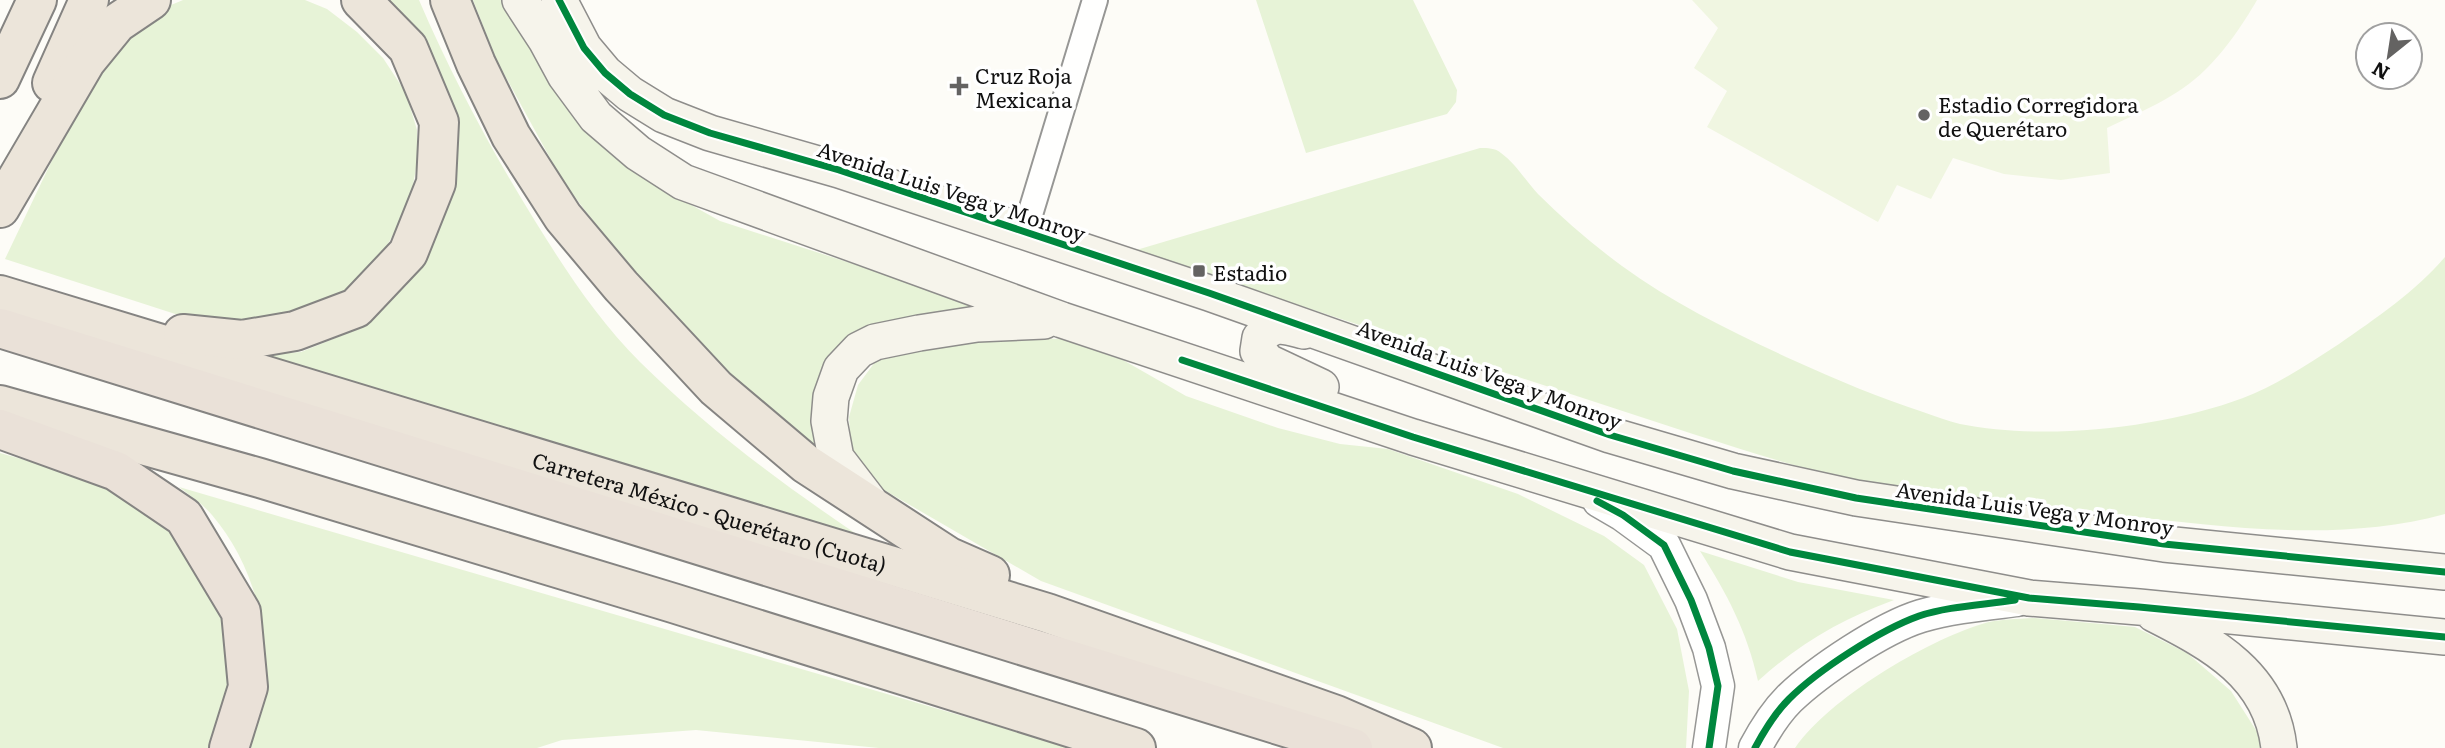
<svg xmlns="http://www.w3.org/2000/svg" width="2445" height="748" font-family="Literata,serif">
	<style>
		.green { fill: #e7f3d7 }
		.pitch { fill: #f0f6e1 }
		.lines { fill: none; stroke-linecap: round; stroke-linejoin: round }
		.minor-casing { stroke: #979795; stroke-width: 28 }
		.tertiary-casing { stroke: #979795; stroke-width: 35 }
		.secondary-casing { stroke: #8e8d8b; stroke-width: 38 }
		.trunk-casing { stroke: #858482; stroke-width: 42 }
		.motorway-casing { stroke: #858482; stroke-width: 42 }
		.minor { stroke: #fffffe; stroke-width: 24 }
		.tertiary { stroke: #fffffe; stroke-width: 32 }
		.secondary { stroke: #f6f4eb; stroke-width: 35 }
		.trunk { stroke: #ece5da; stroke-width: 38 }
		.motorway { stroke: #eae1d8; stroke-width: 38 }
		.cycleway-casing { stroke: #fff; stroke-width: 11 }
		.cycleway { stroke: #00873e; stroke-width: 7 }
		.poi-dot { fill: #646362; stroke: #fff; stroke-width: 2.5 }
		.labels { text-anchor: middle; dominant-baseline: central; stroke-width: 7; stroke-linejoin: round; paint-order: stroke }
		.poi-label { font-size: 21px; fill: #111; stroke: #fff; text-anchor: start }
		.street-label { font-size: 21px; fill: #111; stroke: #fff }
	</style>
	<rect width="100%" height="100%" fill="#fdfcf7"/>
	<!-- green -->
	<path class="green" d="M183,0H305L327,9L357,32L383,58L406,93L417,130V162L410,203L376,266L345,292L280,322H200L5,259L86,89L106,55L152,13Z
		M380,0H419C452,77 491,150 535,221C566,271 598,320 640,362C711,432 790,490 873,545L245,356L301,352L343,335L374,314L406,286L431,249L447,201Z
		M473,0H528L610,147L659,187L720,221L984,306C938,310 906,315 863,334L820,454L744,388L643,287L562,180L496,59Z
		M1256,0H1413L1457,90L1456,102L1447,114L1306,153Z
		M1480,148C1488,148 1495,148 1501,153C1515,163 1526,181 1538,194C1564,220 1592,244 1622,266C1674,304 1736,334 1795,361C1837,380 1880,398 1923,412C1935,416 1948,421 1960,424C2045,441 2163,428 2243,398C2277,385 2308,364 2339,344C2375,319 2416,291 2445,257V514C2339,543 2226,527 2118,515C2023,504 1927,497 1834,475C1787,465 1742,449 1696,435L1133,251Z
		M990,337L1062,339L1123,360L1186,396L1278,428L1340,444L1388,449L1518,494L1604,536L1644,565L1677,629L1689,691L1686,748H1503L1041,581L884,490L851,449L849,417L858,385L875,362L903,348Z
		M0,453L71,473L140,501L189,548L218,595L229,655L226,714L208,748H0Z
		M179,487L1072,748H879L696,730L562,740L537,748H248C281,673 265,577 212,515C203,504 190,496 179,487Z
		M1700,551L1798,582L1894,600C1842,619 1800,643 1758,681C1747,631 1727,594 1700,551Z
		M2035,618L2135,627L2187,653L2231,691L2261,738L2262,748H1795C1830,698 1924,642 1982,624C1998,619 2018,619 2035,618Z"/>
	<!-- pitch -->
	<path class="pitch" d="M1692,0H2257C2244,23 2224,52 2205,70C2178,97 2140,112 2107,128L2110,173L2061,180L2004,174L1953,158L1931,199L1897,185L1878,222L1707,127L1727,91L1694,68L1718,28Z"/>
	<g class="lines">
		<!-- minor casing -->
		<g class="minor-casing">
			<path id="minor" d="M1025,231L1095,0"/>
		</g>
		<!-- tertiary casing -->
		<g class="tertiary-casing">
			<path id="tertiary" d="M1599,501L1623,515L1664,545L1691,600L1709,648L1718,686L1709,748
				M1755,748C1764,731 1775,713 1789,699C1818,671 1882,628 1921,616C1952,607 1985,604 2017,600"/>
		</g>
		<!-- secondary casing -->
		<g class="secondary-casing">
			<path id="secondary" d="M520,0L546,40L565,75L596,117L638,153L683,182L1062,320L1413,437L1790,552L2029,598L2139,607L2445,637
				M559,0L584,48L605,73L630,94L664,115L710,133L839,170L1209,293L1610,435L1733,471L1856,498L2164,544L2445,572
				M1304,331C1285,326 1273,321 1260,338L1258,351L1268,362L1321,387
				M869,501L836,458L829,421L831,397L841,369L859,350L875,342L919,333L977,324L1044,321
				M2154,614C2213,644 2271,675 2279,748"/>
		</g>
		<!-- trunk casing -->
		<g class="trunk-casing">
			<g id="trunk">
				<path d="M450,0L476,64L511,136L563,217L621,286L716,388L806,464L949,557L990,575"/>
				<path d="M0,79L37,0"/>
				<path d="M52,83L89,0"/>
				<path d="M0,208L86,61L117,23L151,0"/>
				<path id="s1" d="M0,295L1047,613L1336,715L1412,748"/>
				<path d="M183,334L242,340L295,331L356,308L408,253L436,183L439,122L408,48L361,0"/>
				<path d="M0,405L260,478L673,603L1136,748"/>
			</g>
		</g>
		<!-- motorway casing -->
		<g class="motorway-casing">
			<path id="motorway" d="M0,328L1353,748
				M0,429L116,471L184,517L241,612L248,687L229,748"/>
		</g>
		<!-- minor -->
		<use href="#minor" class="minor"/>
		<!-- tertiary -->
		<use href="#tertiary" class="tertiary"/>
		<!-- secondary -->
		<use href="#secondary" class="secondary"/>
		<!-- trunk -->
		<use href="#trunk" class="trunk"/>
		<!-- motorway -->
		<use href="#motorway" class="motorway"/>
		<!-- cycleway casing -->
		<g class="cycleway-casing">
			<path id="cycleway" d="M559,0L584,48L605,73L630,94L664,115L710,133L839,170L1209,293L1610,435L1733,471L1856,498L2164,544L2445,572
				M1182,360L1413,437L1790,552L2029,598L2139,607L2445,637
				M1597,501L1623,515L1664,545L1691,600L1709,648L1718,686L1709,748
				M1755,748C1764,731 1775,713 1789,699C1818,670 1880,630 1919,616C1949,606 1984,605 2015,600"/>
		</g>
		<!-- cycleway -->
		<use href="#cycleway" class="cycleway"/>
	</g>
	<!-- markers -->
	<g class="poi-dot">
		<path d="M955.5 75.5h7v7h7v7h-7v7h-7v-7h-7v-7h7z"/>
		<circle cx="1924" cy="115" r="7"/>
		<rect x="1192" y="264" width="14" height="14" rx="3.5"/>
	</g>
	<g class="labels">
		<!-- poi labels -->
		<g class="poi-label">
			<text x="975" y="74">Cruz Roja<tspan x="975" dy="24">Mexicana</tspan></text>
			<text x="1938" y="103">Estadio Corregidora<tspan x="1938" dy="24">de Querétaro</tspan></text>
			<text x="1213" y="271">Estadio</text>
		</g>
		<!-- street labels -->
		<g class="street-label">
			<text transform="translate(952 190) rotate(18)">Avenida Luis Vega y Monroy</text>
			<text transform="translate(1490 373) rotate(20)">Avenida Luis Vega y Monroy</text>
			<text transform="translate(2035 507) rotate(8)">Avenida Luis Vega y Monroy</text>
			<text stroke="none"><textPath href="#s1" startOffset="742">Carretera México - Querétaro (Cuota)</textPath></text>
		</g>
	</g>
	<!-- north arrow -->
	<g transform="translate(2389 56) rotate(210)"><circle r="33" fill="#ffffff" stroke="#a0a0a0" stroke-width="2"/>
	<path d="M0-5L12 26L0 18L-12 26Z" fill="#646362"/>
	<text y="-10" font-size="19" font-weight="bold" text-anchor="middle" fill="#111111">N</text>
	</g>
</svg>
